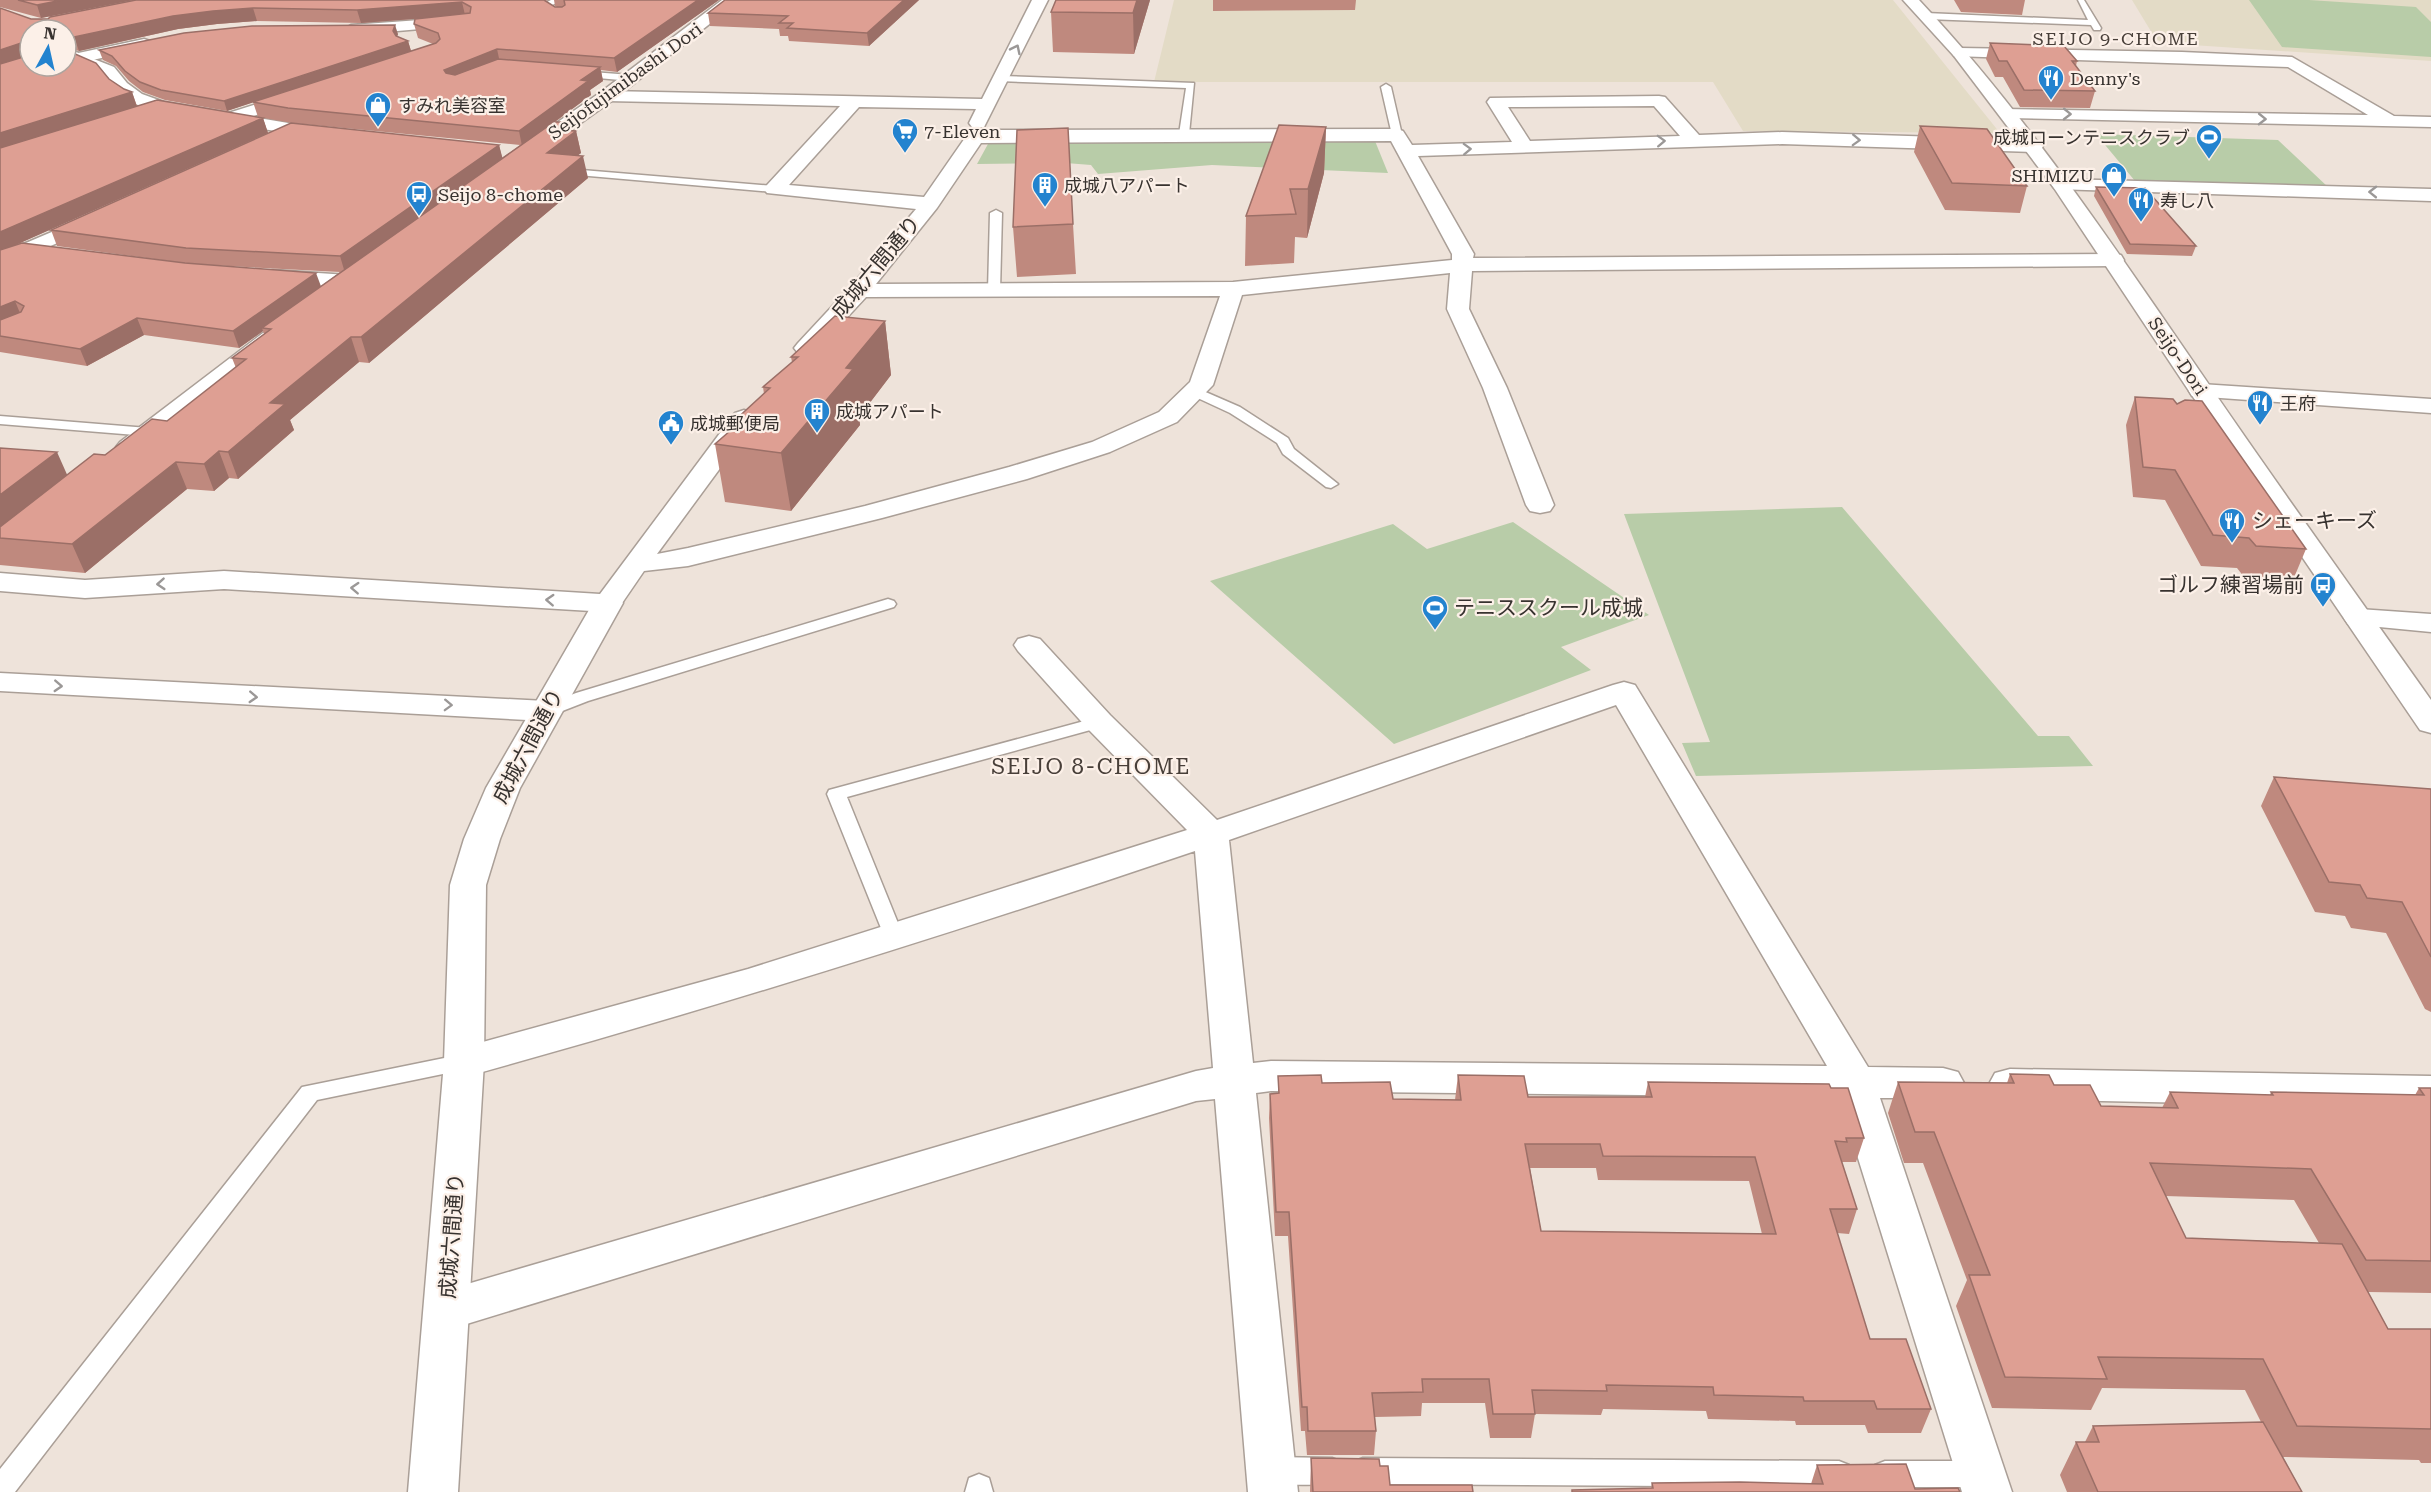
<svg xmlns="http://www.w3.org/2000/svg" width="2431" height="1492" font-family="'Roboto Serif','Noto Sans JP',serif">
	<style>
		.education { fill: #e3dbc6 }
		.green { fill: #b8cca8 }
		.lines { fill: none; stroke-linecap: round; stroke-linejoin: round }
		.service-casing { stroke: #aa9f97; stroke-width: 3 }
		.minor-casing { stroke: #aa9f97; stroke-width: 3 }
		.tertiary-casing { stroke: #aa9f97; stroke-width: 3 }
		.service { fill: #fff; fill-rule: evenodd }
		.minor { fill: #fff; fill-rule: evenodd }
		.tertiary { fill: #fff; fill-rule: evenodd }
		.wall { fill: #bf897e; fill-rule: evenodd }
		.shaded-wall { fill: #9b6f67 }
		.building { fill: #de9f93; stroke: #9b6f67; stroke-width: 1.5; fill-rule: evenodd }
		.oneway { stroke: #9b9897 }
		.labels { text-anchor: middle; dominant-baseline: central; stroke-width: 4.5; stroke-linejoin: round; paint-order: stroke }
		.far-neighbourhood-label { font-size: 18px; letter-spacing: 1.5px; fill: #483f39; stroke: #fcf0e8 }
		.far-poi-label { font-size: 18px; fill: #37322f; stroke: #fcf0e8; text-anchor: start }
		.far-street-label { font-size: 18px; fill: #37322f; stroke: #fcf0e8 }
		.street-label { font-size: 21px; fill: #37322f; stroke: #fcf0e8 }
		.poi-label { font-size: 21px; fill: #37322f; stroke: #fcf0e8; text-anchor: start }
		.neighbourhood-label { font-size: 22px; letter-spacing: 1.5px; fill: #483f39; stroke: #fcf0e8 }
	</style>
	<rect width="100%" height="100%" fill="#eee3da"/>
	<!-- education -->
	<path class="education" d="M1174,0H1893L2000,133L1743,131L1713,82H1154Z
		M2132,0H2431V61L2163,43L2155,38Z"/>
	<!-- green -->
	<path class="green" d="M2249,0H2309L2416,7L2431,22V57L2282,47Z
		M2096,134L2278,140L2329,188L2135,181Z
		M1375,141L1388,173L1212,165L1098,174L1091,165L1066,163L977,164L988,144Z
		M1842,507L2038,736H2069L2093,766L1696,776L1682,743L1710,742L1624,514Z
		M1513,522L1649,615L1561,647L1591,670L1394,744L1210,581L1393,524L1427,549Z"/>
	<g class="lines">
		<!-- service casing -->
		<g class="service-casing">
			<path id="service" d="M551,0H563L550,6L561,12V16H555L539,6Z
				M2078,0H2084L2101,28L2100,30H2094L2091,25L1926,19L1922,16L1926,13L2088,20Z
				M579,71L631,75L636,78L631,81L576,76L574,74Z
				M1001,76L1194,83L1189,134L1184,137L1179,134L1186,88L998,81L996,79Z
				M1386,84L1391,87L1402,135L1397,138L1392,135L1381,87Z
				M570,169L774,186L779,189L774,192L566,174V170Z
				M996,210L1002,213L1000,291L994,295L988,291L990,213Z
				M1194,387L1240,407L1288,438L1294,449L1338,484L1331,488L1326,487L1283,454L1277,443L1230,413L1189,394L1187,391L1189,388Z
				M0,416L148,428L155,432L148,436L0,424Z
				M888,599L894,601L896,604L894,607L588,701L552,715H540L537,711L540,707L576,693Z
				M1099,717L1105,718L1108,722L1105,726L847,797L904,938L901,943L894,945L887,943L827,794L829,790Z
				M464,1054L472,1056L475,1062L472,1068L317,1100L15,1492H0V1469L302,1087Z
				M1273,1457L1332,1458L1342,1462L1346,1471L1342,1480C1324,1487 1281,1486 1263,1479L1259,1470L1263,1461Z
				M1363,1458L1839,1461L1849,1465L1853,1474L1849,1483L1839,1487L1363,1484L1353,1480L1349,1471L1353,1462Z
				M1885,1461H1980L1990,1465L1994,1474L1990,1483L1980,1487H1885L1875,1483L1871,1474L1875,1465Z
				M979,1474L989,1478L993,1492H965L969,1478Z"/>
		</g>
		<!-- minor casing -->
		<g class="minor-casing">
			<path id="minor" d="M1032,0H1048L984,127H972L969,123L976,109L859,107L789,185L924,197L967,135L987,130L1397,129L1403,131L1412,145L1512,142L1487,102L1490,98L1659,96L1665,97L1699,135L1782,132L2034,140L2041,142L2043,146L2041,150L2034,152L1782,144L1418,156L1474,254L1473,258L2113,254L2121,255L2124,260L2121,265L2113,266L1472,271L1469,309L1507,388L1554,505L1550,511L1540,513L1530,511L1526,505L1483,388L1447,309L1450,273L1242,295L1213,385L1177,422L1110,452L1027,479L882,518L688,566L644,571L618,609L608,612L224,589L85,598L0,591V573L85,580L224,571L600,594L735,413L744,410L753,413L757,418L657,554L688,548L865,506L1009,467L1092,442L1159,412L1190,382L1220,296L866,297L814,353L806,355L798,353L794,348L798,343L852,285L916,209L767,193L764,189L767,185L840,106L607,101L601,100L598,96L601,92L607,91L982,99ZM1654,106L1680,136L1530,141L1508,107ZM1391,141L1452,254V260L1233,282L876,284L937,208L981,143Z
				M461,17L469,22L467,25L351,35L343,30L351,25Z
				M144,39L150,41L152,44L150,47L75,64L67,59L69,55Z
				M1960,48L2182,52L2292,57L2394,116L2431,117V127L2009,118L2003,117L2000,113L2003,109L2368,115L2288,67L1954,56L1952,53L1954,50Z
				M298,91L304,92L307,96L304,100L228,124L222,123L219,119L222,115Z
				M2062,179L2431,189V201L2055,189L2052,185L2055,181Z
				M94,214L101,216L104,220L101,224L0,268V254Z
				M273,270L348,275L356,277L359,282L356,287L348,289L265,282L262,277L265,272Z
				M2201,384L2431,399V413L2192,396L2189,391L2192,386Z
				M2359,609L2431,614V632L2348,624L2344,618L2348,612Z
				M1029,636L1040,639L1110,715L1217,820L1613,685L1624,682L1635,685L1868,1067L1943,1068L1958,1072L1964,1083L1958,1094L1943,1098H1880L2012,1492H1962L1839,1097L1271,1091L1256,1093L1298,1492H1248L1215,1099L1196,1101L447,1330L431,1324L424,1310L431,1296L447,1290L1196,1071L1213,1068L1195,851C953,933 710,1009 464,1077L450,1073L444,1062L450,1051L748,969L1187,830L1088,729L1018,651L1014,645L1018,639ZM1616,705L1827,1066L1271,1061L1253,1063L1229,840Z
				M0,673L546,701L557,704L562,711L557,718L546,721L0,691Z
				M2010,1069L2431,1076V1108L2010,1099L1995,1095L1989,1084L1995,1073Z"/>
		</g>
		<!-- tertiary casing -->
		<g class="tertiary-casing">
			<path id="tertiary" d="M722,0H740L613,100L536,155H522L520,151L522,147L601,92Z
				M1903,0H1919C2026,114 2112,244 2201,373C2276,483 2354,591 2431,700V733L2420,730L2189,391L2054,188L1954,56Z
				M66,48L114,67L127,83L142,94L164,102L324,129L330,130L333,134L330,138L324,139L154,111L130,102L115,91L102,75L66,59Z
				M271,331L279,333L283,338L279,343L138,452L129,455L120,452L116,447L120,442L263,333Z
				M608,594L618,597L623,603L520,788L500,839L486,885L484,1062L458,1492H408L444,1062L450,885L464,839L486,788L593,603L598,597Z"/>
		</g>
		<!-- service -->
		<use href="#service" class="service"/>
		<!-- minor -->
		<use href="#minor" class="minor"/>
		<!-- tertiary -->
		<use href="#tertiary" class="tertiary"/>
	</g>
	<!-- wall -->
	<path class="wall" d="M0,0H134L41,18L0,7Z
		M136,0H547L546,1L555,7H557L555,6L554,0H719L617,72L601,70L603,81L590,90L591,95L555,122H566L568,131H576L581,153L577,156L588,178L369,363L359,362L290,420L294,430L238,479L229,478L214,491L187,489L85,573L0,565V448L67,475L167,421L236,368L232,358L264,334L263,331L239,348L144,335L87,366L0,352V8L31,19H48ZM426,18L414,24L418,38L433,44L411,51L408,41L397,36L398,34L99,50L103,60L116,66L129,81L143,92L165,100L227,111L253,102L258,117L292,123L520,145L502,158L499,145L51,230L57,246L191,264L340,272L321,286L13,246L268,133L263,118L137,106L132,92L124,89L109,79L30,66V30H66V47L79,51L178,29L217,24L257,21L361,23Z
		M725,0H919L869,46L789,41L788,36H780L779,29L710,26L708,13Z
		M1150,0L1134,54L1053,52L1051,12Z
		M1213,0H1356L1355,10L1213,11Z
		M1954,0H2025L2022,15L1961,12Z
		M1990,43L2077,61L2076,66L2095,91L2090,108L2020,107L2003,77H1995L1986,59Z
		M1920,126L2027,186L2020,213L1945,210L1914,152Z
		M1326,127L1324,173L1307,238L1295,237L1294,263L1245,266L1246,216Z
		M2096,187L2196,246L2192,256L2127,254L2094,196Z
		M1073,224L1076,274L1017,277L1013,227Z
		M885,321L891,375L859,417L860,425L791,511L725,502L715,444L734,428L733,422L764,394L763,387L792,362L791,357Z
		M2135,397L2177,404L2306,549L2293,580L2244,577L2237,568L2201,566L2165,500L2133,497L2126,425Z
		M2274,777L2431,789V1012L2425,1009L2386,933L2351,928L2345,916L2315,912L2261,806Z
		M2010,1074L2054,1085L2101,1106L2162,1108L2170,1092L2270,1095L2271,1092L2415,1095L2419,1088H2431V1293L2368,1292L2388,1329H2431V1463H2421L2419,1460L2283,1457L2302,1492H2067L2060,1475L2076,1442H2085L2093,1426L2261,1422L2245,1390L2102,1388L2091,1410L1992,1408L1956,1306L1967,1280L1923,1163H1904L1888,1113L1898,1082L2007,1083ZM2165,1196L2294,1200L2319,1243L2186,1238Z
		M1458,1075L1528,1097H1645L1648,1082L1831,1088L1864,1138L1856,1162H1842L1857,1209L1849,1234L1837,1233L1870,1339L1931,1409L1921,1433H1868L1865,1425H1796L1795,1421L1708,1419L1706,1411L1603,1409L1601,1415L1535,1414L1531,1438H1490L1485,1403H1422L1421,1416L1375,1417L1376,1431L1374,1455H1307L1305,1431H1301L1288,1236H1275L1269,1118L1270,1094L1278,1093V1076L1322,1083L1393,1099L1455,1100ZM1530,1168H1596L1598,1180L1749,1181L1762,1234L1541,1231Z
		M1311,1458L1380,1466L1390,1485L1473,1492H1310Z
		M1817,1465L1915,1489L1960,1492H1572V1490L1651,1489L1652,1483L1811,1484Z"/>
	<!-- shaded-wall -->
	<path class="shaded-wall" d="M62,0H134L41,18L37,5Z
		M698,0H719L617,72L614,58Z
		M904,0H919L869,46L867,33Z
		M1137,0H1150L1134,54L1133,13Z
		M462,2L465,15L361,23L357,10Z
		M253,8L257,21L217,24L178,29L79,51L74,37L173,16L213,11Z
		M395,25L398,34L396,40L393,31Z
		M408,41L411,51L227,111L224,101Z
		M24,42L29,56L0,65V50Z
		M497,49L500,63L448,84L444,70Z
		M600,67L603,81L590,90L591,95L522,146L519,131L581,80Z
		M132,92L137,107L0,150V133Z
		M263,118L268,133L0,252V232Z
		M566,122L569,137L576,131L581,153L552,175L547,153L557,130Z
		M1326,127L1324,173L1307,238L1308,189Z
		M499,145L503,160L345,273L340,256Z
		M583,156L588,178L369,363L361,337Z
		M316,273L322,289L262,328L263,331L239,348L233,331Z
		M15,301L22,318L0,328V307Z
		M137,318L144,335L87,366L80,349Z
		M885,321L891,375L859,417L860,425L791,511L781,453L846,368Z
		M351,337L359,362L290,420L294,430L238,479L228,452L270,403Z
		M219,451L229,478L214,491L204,464Z
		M57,452L69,479L0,532V495Z
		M176,462L187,489L85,573L72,544Z"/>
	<!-- building -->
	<path class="building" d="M18,0H62L37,5Z
		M136,0H544L555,7H562L565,5L564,0H698L614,58L497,49L444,70L446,73L455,75L498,59L600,67L581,80L588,81L519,131L288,108L253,102L436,43L440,39L438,33L414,24L415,19L470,13L471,7L462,2L357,10L253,8L213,11L173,16L74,37L66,35V30H30V52L27,50V44L24,42L0,50V8L31,19H48L50,17Z
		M725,0H904L867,33L787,28L793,23H779L788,16L708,13Z
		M1056,0H1137L1133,13L1051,12Z
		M395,25L393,31L396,36L408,41L224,101L161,90L140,82L125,71L112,56L99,50L184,33L252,26Z
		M1990,43L2064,46L2077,61H2072L2095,91L2024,90L2007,61H1999Z
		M66,50L96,63L109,79L124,89L132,92L0,133V64L30,55V66H66Z
		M157,100L263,118L0,232V148Z
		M554,122H566L557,130L576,131L547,153L583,156L361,337H351L270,403L285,404L228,452L219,451L204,464L176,462L72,544L0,538V527L94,454L105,455L152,419L167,421L246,359L232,358L271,329L262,328Z
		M291,123L499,145L340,256L186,248L51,230Z
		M1279,125L1326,127L1308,189H1290L1296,214L1246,216Z
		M1920,126L1987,129L2027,186L1952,183Z
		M1068,128L1073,224L1013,227L1017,130Z
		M2096,187L2145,188L2196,246L2130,244Z
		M22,243L185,263L316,273L233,331L137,318L80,349L0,336V320L21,312L24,306L15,301L0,307V250Z
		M835,316L885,321L846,368L853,369L781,453L715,444L739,423L733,422L770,388L763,387L798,357H791Z
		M2135,397L2173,399L2177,404L2185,400L2202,401L2306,549L2256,546L2249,538L2213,535L2175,470L2143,467Z
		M0,448L57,452L0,495Z
		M2274,777L2431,789V957L2402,902L2367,898L2360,885L2329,882Z
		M2010,1074L2049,1075L2054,1085H2090L2101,1106L2178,1108L2170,1092L2273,1095L2271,1092L2424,1095L2419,1088H2431V1261L2366,1260L2311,1169L2150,1163L2186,1238L2342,1244L2388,1329H2431V1429L2297,1426L2263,1359L2098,1357L2107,1379L2005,1377L1969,1275H1990L1934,1132H1915L1898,1082L2014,1083Z
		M1321,1075L1322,1083L1390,1082L1393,1099L1461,1100L1458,1075L1524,1076L1528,1097H1652L1648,1082L1829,1084L1831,1088H1848L1864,1138H1846L1847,1142L1835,1141L1857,1209H1830L1870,1339H1906L1931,1409H1877L1874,1401H1804L1803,1397L1714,1395L1713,1387L1606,1385L1607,1391L1532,1390L1535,1414H1493L1489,1379H1422L1423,1392L1372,1393L1376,1431H1308L1307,1407H1302L1289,1212H1276L1270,1094L1279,1093L1278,1076ZM1525,1144H1600L1603,1156L1755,1157L1776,1234L1541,1231Z
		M2263,1422L2302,1492H2098L2076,1442H2099L2093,1426Z
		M1311,1458L1379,1459L1380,1466H1388L1390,1485H1472L1473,1492H1313Z
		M1906,1464L1915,1489L1958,1488L1960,1492H1572V1490L1653,1488L1652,1483L1740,1482L1823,1484L1817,1465Z"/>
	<!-- one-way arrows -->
	<defs><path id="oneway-chevron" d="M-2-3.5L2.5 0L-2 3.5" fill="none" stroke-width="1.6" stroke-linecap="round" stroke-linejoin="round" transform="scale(1.5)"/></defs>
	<g class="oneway">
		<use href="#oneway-chevron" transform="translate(1016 49) rotate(-64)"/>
		<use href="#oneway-chevron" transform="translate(2067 114) rotate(1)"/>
		<use href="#oneway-chevron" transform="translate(2262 119) rotate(1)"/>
		<use href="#oneway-chevron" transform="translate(1856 140) rotate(2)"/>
		<use href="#oneway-chevron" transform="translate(1661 141) rotate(-2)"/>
		<use href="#oneway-chevron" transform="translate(1467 149) rotate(-2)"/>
		<use href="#oneway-chevron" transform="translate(2373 192) rotate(-179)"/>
		<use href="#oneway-chevron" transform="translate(161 584) rotate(176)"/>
		<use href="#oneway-chevron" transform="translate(355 588) rotate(-177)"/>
		<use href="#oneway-chevron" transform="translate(550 600) rotate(-177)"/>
		<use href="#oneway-chevron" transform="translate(58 686) rotate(3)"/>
		<use href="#oneway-chevron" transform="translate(253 697) rotate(3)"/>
		<use href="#oneway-chevron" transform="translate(448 705) rotate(2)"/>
	</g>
	<!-- icons -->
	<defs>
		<g id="restaurant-pin" transform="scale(1.35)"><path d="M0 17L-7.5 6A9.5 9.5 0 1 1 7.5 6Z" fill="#2383cf" stroke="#fcf0e8"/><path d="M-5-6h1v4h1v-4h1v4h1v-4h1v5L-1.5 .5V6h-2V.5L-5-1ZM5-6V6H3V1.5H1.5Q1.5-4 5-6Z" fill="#fff"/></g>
		<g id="shop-pin" transform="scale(1.35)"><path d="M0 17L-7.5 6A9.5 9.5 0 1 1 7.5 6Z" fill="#2383cf" stroke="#fcf0e8"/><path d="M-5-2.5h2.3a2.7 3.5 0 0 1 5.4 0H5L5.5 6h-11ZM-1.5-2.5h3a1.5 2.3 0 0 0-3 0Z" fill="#fff"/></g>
		<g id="supermarket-pin" transform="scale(1.35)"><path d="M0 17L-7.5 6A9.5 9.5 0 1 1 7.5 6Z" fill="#2383cf" stroke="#fcf0e8"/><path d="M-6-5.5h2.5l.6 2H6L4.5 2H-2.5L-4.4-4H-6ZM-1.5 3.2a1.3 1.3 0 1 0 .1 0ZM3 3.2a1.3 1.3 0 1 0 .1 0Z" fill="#fff"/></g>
		<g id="stadium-pin" transform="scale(1.35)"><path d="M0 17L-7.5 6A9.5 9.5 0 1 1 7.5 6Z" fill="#2383cf" stroke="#fcf0e8"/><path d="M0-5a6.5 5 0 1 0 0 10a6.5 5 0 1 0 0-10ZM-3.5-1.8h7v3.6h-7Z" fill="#fff"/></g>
		<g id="building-pin" transform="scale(1.35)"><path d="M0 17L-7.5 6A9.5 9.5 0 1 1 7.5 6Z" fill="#2383cf" stroke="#fcf0e8"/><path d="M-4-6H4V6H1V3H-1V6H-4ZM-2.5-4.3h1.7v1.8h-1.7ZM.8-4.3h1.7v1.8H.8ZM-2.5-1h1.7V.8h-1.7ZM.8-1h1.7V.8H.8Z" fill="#fff"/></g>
		<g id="bus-pin" transform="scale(1.35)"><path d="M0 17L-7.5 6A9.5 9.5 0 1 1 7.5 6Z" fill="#2383cf" stroke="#fcf0e8"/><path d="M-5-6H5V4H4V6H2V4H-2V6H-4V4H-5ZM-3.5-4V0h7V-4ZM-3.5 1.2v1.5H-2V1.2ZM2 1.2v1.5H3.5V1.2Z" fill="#fff"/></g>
		<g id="civic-pin" transform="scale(1.35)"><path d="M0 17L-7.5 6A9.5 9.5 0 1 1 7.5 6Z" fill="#2383cf" stroke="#fcf0e8"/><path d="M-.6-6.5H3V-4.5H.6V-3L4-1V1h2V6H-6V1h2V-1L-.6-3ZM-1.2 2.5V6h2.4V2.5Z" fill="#fff"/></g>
	</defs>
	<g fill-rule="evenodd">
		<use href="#restaurant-pin" x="2051" y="78"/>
		<use href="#shop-pin" x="378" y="105"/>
		<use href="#supermarket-pin" x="905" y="131"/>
		<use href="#stadium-pin" x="2209" y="137"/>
		<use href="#shop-pin" x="2114" y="175"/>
		<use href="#building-pin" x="1045" y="185"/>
		<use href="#bus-pin" x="419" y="194"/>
		<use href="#restaurant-pin" x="2141" y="200"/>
		<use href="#restaurant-pin" x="2260" y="403"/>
		<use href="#building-pin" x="817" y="411"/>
		<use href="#civic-pin" x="671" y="423"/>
		<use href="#restaurant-pin" x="2232" y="521"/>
		<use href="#bus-pin" x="2323" y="585"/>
		<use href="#stadium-pin" x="1435" y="608"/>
	</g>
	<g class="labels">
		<!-- far-neighbourhood labels -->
		<g class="far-neighbourhood-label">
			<text x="2116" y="38">SEIJO 9-CHOME</text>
		</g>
		<!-- far-poi labels -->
		<g class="far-poi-label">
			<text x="2070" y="78">Denny's</text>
			<text x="398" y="105">すみれ美容室</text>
			<text x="924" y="131">7-Eleven</text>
			<text x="2190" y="137" text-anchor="end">成城ローンテニスクラブ</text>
			<text x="2094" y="175" text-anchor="end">SHIMIZU</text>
			<text x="1064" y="185">成城八アパート</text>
			<text x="438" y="194">Seijo 8-chome</text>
			<text x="2160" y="200">寿し八</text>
			<text x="2280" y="403">王府</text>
			<text x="836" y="411">成城アパート</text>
			<text x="690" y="423">成城郵便局</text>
		</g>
		<!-- far-street labels -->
		<g class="far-street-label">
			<text transform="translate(625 81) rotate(-36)">Seijofujimibashi Dori</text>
			<text transform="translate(2178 356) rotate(56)">Seijo-Dori</text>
		</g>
		<!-- street labels -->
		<g class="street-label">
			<text transform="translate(876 267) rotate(-50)">成城六間通り</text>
			<text transform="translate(528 746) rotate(-62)">成城六間通り</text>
			<text transform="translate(452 1236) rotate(-86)">成城六間通り</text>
		</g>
		<!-- poi labels -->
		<g class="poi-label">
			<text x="2252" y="521">シェーキーズ</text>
			<text x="2304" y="585" text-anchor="end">ゴルフ練習場前</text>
			<text x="1454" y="608">テニススクール成城</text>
		</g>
		<!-- neighbourhood labels -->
		<g class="neighbourhood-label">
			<text x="1091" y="766">SEIJO 8-CHOME</text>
		</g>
	</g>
	<!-- north arrow -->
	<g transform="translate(48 48) rotate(8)"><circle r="28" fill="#fcf0e8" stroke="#ada49e" stroke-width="1.5"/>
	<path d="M0-4.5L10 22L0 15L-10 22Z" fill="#2383cf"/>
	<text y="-9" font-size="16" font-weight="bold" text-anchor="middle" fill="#37322f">N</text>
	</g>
</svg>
